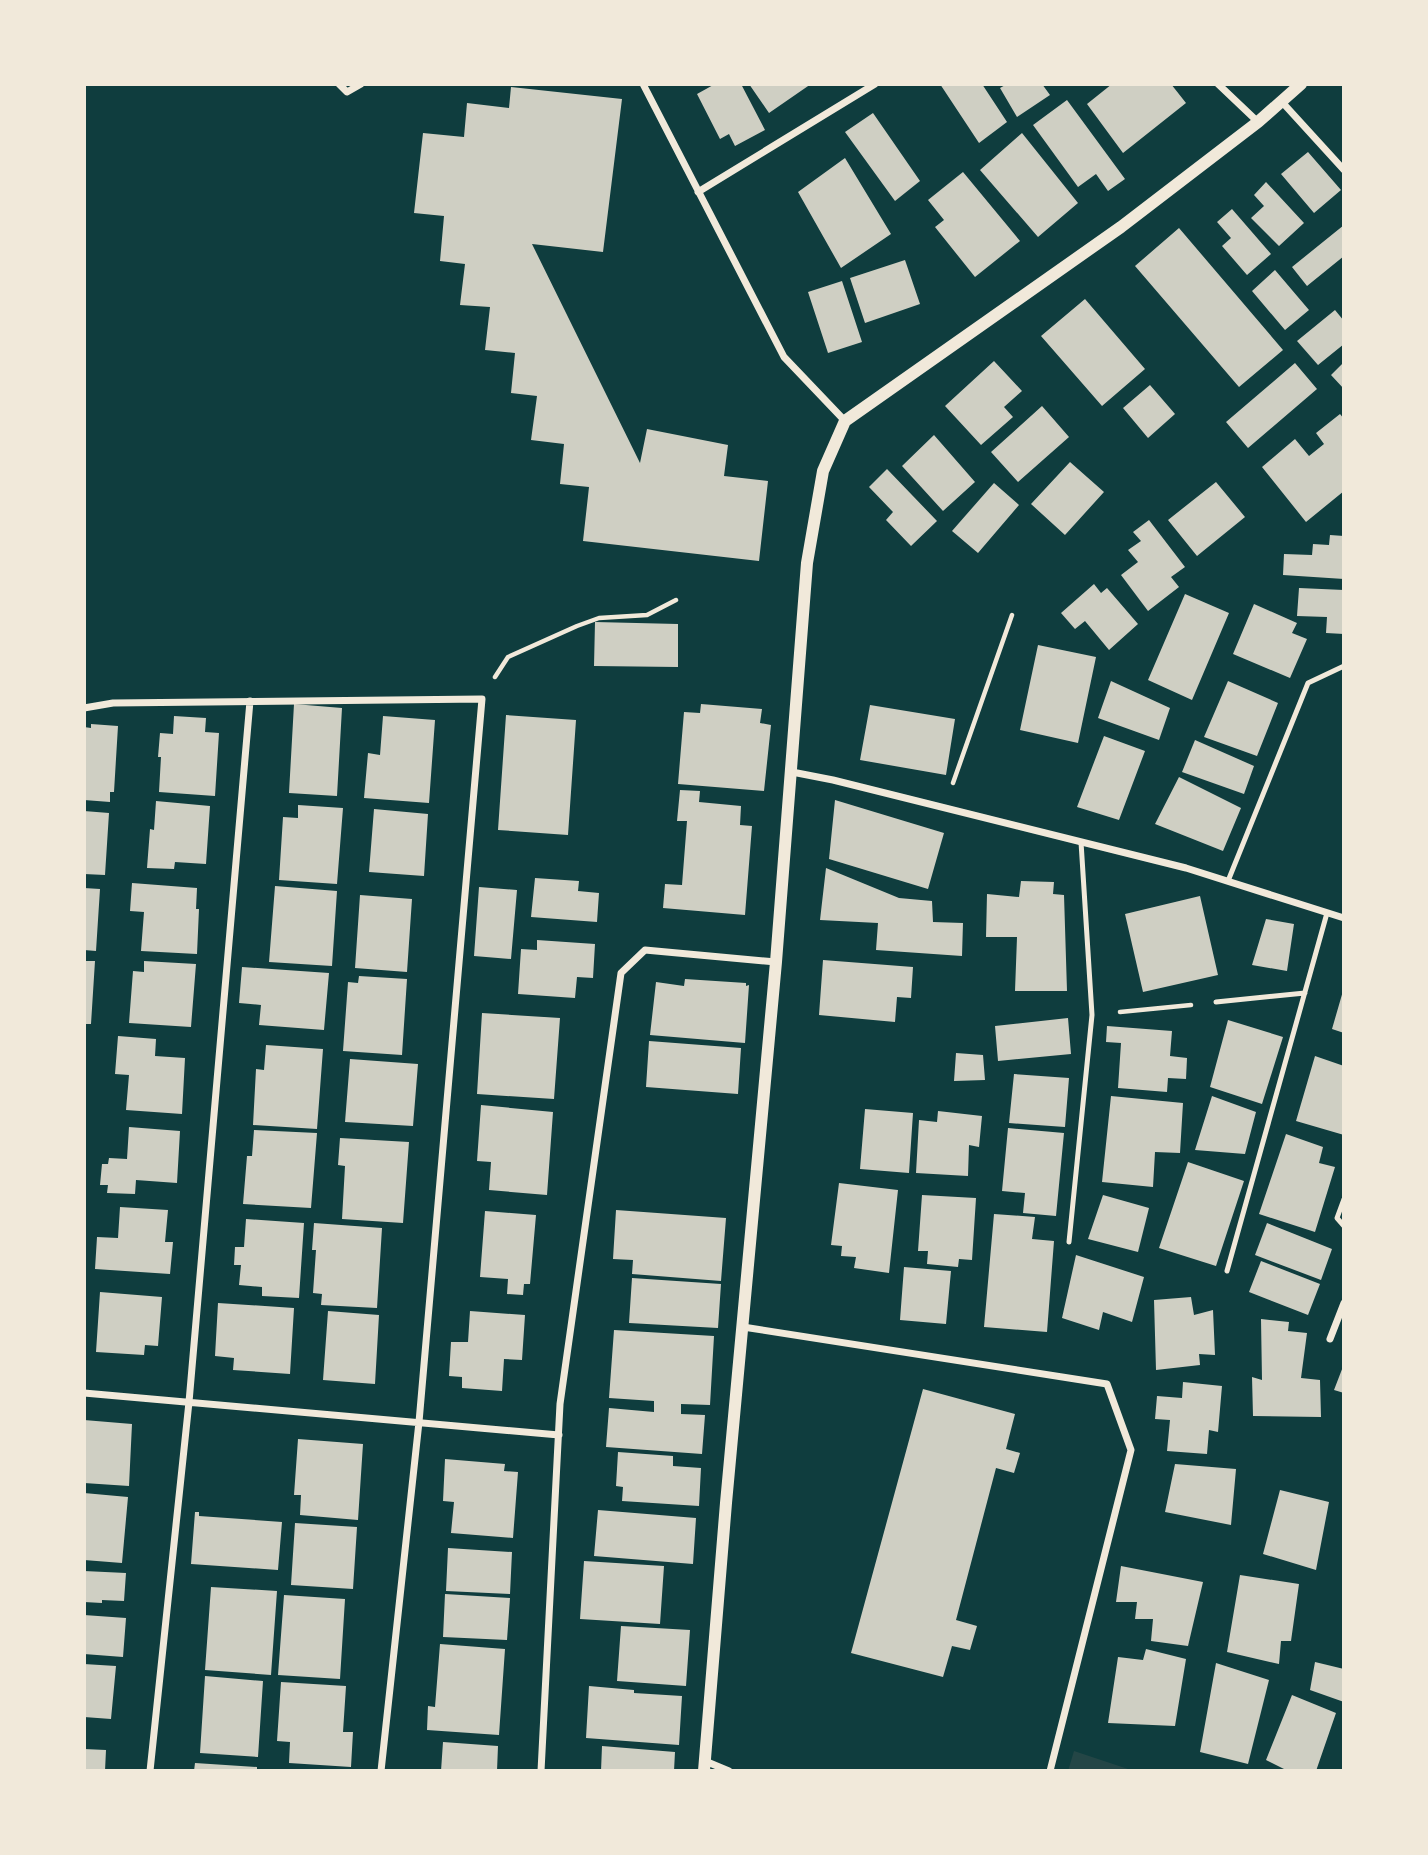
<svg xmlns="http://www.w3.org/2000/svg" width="1428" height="1855" font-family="'Sofia Sans Condensed',sans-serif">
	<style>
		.green { fill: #244646 }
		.building { fill: #cfcfc3 }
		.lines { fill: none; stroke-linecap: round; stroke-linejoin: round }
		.path { stroke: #f1e9da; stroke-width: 4.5 }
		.service { stroke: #f1e9da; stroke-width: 5 }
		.minor { stroke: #f1e9da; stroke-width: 7 }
		.tertiary { stroke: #f1e9da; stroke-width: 12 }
	</style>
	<rect width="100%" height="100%" fill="#0f3d3e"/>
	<!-- green -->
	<path class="green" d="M1074,1751L1134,1771H1068Z"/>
	<!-- building -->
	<path class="building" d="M715,84H741L765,130L735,146L729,134L720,139L697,94Z
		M749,84H811L769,113Z
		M940,84H982L1007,122L979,143Z
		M1007,84H1042L1050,95L1017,117L1000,88Z
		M1112,84H1171L1186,103L1123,153L1087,104Z
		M511,87L622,99L603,252L532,244L640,463L647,429L728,445L724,476L768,481L759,561L583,541L589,487L560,484L564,444L531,440L537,396L511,393L515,353L485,350L490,307L460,305L465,264L440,261L444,216L414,213L423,133L464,137L467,103L509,108Z
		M1067,100L1125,179L1108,191L1096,174L1078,187L1033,125Z
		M873,113L920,181L895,201L845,132Z
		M1022,133L1078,203L1038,237L980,170Z
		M1308,152L1341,190L1314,213L1281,174Z
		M845,158L891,234L841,268L798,192Z
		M963,172L1020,241L975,277L935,227L944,220L928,200Z
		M1266,182L1304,223L1279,246L1251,218L1264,206L1254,195Z
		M1232,209L1271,254L1247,275L1222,246L1231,238L1217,222Z
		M1344,225V256L1307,286L1292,267Z
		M1179,228L1283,350L1239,387L1135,266Z
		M905,260L920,304L865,323L850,278Z
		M1275,270L1309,310L1285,330L1252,291Z
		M842,281L862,342L828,353L808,292Z
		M1085,299L1145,369L1102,406L1041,336Z
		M1335,310L1344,321V344L1318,365L1297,341Z
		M994,361L1022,391L1004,407L1013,417L981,445L945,406Z
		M1344,362V389L1331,375Z
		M1295,363L1317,389L1248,448L1226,422Z
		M1150,385L1175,414L1148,438L1123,408Z
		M1042,406L1069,437L1018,482L991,452Z
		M1340,414L1344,419V491L1306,522L1262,467L1295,439L1309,456L1324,444L1316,433Z
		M934,435L975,482L943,511L902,466Z
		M1070,462L1104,492L1065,535L1031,504Z
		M887,469L937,521L911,546L886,520L893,512L869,487Z
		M1216,482L1245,517L1197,556L1168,520Z
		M994,483L1019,505L978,553L952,531Z
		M1149,520L1185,567L1171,577L1179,587L1148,611L1121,575L1138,562L1128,550L1141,541L1133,532Z
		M1330,535L1344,536V579L1283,575L1284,554L1312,555L1313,544L1329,545Z
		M1094,584L1101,593L1107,588L1138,624L1109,650L1085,621L1075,629L1061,613Z
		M1299,588L1344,590V634L1326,633L1327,617L1297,616Z
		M1185,594L1229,613L1192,700L1148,680Z
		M1254,604L1297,623L1292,633L1307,639L1290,678L1233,654Z
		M595,622L678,624V667L594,666Z
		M1038,645L1096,657L1078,743L1020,730Z
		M1111,681L1170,708L1159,740L1098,718Z
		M1228,681L1278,703L1257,756L1204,737Z
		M294,704L342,708L337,796L289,793Z
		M701,704L762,709L760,723L771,725L764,791L678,784L684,712L700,713Z
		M870,705L955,719L946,775L860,760Z
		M506,715L576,720L568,835L498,830Z
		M174,716L206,718L205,732L219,733L215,796L159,792L161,757H158L160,733L173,734Z
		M383,716L435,720L429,803L364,798L368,753L380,755Z
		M91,724L118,726L114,792H110V802L84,800V727L91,728Z
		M1104,736L1145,751L1119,820L1077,807Z
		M1195,740L1254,766L1244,794L1182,772Z
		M1179,777L1241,808L1223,851L1155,824Z
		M680,790L700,791L699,802L741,806L740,825L752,826L745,915L663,908L665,884L682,885L687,821H677Z
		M835,800L944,833L928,889L829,859Z
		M156,801L210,806L206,864L175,862L174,869L147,868L150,829L154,830Z
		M298,805L343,808L337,884L279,880L283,817L298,818Z
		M374,809L428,814L424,876L369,872Z
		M84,811L109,813L105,875L84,874Z
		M826,868L899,898L932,901L933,922L963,923L962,956L876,950L878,923L820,920Z
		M535,878L579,881L578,891L599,893L597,922L531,917Z
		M1021,881L1054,882L1053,894L1064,895L1067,991H1015L1017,937H986L987,894L1019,897Z
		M132,883L197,888L196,909H199L197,954L141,951L144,912L130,911Z
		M275,886L337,891L332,966L269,962Z
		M479,887L517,890L511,959L474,956Z
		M84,888L100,889L96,951L84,950Z
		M360,895L412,899L407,972L355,968Z
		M1200,896L1218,975L1143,992L1125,914Z
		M1266,919L1294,924L1287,971L1252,965Z
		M537,940L595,944L593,978L577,977L575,998L518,994L521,949L537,950Z
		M823,960L913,967L911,998L897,997L895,1022L819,1015Z
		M84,961H95L91,1024H84Z
		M144,961L196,964L191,1027L129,1023L133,971L144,972Z
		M242,967L329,973L324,1030L259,1025L261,1005L239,1003Z
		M359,976L407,979L402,1055L343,1051L348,982L358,983Z
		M685,979L746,983V986L749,985L745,1043L650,1035L656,982L684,986Z
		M1343,991H1344V1033L1332,1029Z
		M482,1013L560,1018L554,1099L477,1094Z
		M1068,1018L1071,1054L998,1061L995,1026Z
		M1228,1020L1283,1037L1262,1104L1210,1087Z
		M1107,1026L1172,1031L1170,1056L1187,1058L1186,1079L1168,1078L1167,1092L1118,1088L1121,1043L1106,1042Z
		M118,1036L156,1039L155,1056L185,1058L182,1114L126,1110L129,1075L115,1074Z
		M649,1041L741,1048L738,1094L646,1087Z
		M266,1045L323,1049L317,1129L253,1125L256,1069L264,1070Z
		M956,1053L983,1055L985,1080L954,1081Z
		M1315,1056L1344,1066V1135L1296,1121Z
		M350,1059L418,1064L413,1126L345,1122Z
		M1014,1074L1069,1078L1065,1127L1009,1123Z
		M1111,1096L1183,1103L1180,1153L1155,1152L1153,1187L1102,1182Z
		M1212,1096L1256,1112L1245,1154L1195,1150Z
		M481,1105L553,1112L547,1195L489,1190L491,1162L477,1161Z
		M865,1109L913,1113L909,1173L860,1169Z
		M938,1111L982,1116L979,1147L969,1145L968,1176L916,1173L919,1120L937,1122Z
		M129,1127L180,1131L177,1183L136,1180L135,1194L107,1193L108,1185H100L102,1164H108L109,1158L127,1159Z
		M1008,1128L1064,1133L1056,1216L1023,1213L1025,1193L1002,1191Z
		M254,1130L317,1133L311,1208L243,1204L247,1156H252Z
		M1286,1134L1323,1147L1319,1163L1335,1167L1315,1232L1259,1214Z
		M340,1138L409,1142L403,1223L342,1219L345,1166L338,1165Z
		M1188,1162L1244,1181L1216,1266L1159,1248Z
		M839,1183L898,1190L889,1273L854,1268L856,1257L841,1256L842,1246L831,1245Z
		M922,1195L976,1198L972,1260L959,1259L958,1267L927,1264L928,1251H918Z
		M1103,1195L1149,1208L1138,1252L1088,1239Z
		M120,1207L168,1210L165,1242H173L170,1274L95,1269L97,1237L118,1238Z
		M616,1210L726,1218L721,1281L632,1274L633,1260L613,1259Z
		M485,1211L536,1215L530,1284H524L523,1295L507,1294L508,1279L480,1277Z
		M994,1214L1035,1217L1032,1239L1054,1241L1047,1332L984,1327Z
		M246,1219L304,1223L299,1298L262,1296V1287L239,1285L241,1265H234L235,1247H244Z
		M314,1223L382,1228L377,1308L321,1305L322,1294L313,1293L316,1250H312Z
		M1267,1223L1332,1249L1321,1280L1255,1255Z
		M1076,1255L1144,1277L1132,1322L1103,1312L1099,1330L1062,1318Z
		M1261,1261L1320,1284L1308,1315L1249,1292Z
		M904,1267L951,1271L946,1324L900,1320Z
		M632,1278L721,1284L718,1328L629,1323Z
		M100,1292L162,1297L158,1346L145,1345L144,1355L96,1352Z
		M1191,1297L1194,1315L1213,1310L1215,1355L1199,1354L1200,1365L1156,1370L1154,1300Z
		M218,1303L294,1308L290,1374L233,1370L234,1358L215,1356Z
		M328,1311L379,1315L375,1384L323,1380Z
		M470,1311L525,1315L522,1360L504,1359L502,1391L462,1388V1377L449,1376L451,1342H468Z
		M1261,1319L1289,1322L1288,1331L1307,1333L1301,1378L1320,1380L1321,1417L1253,1416L1252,1377L1262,1380Z
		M614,1330L714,1336L710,1405L681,1404V1414L705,1415L702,1454L606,1447L609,1408L654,1412V1401L609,1398Z
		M1344,1364V1393L1334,1390Z
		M1183,1382L1222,1386L1218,1432L1209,1430L1207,1454L1167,1451L1170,1420L1155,1419L1157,1396L1182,1398Z
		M923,1389L1015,1414L1006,1449L1020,1453L1014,1473L996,1468L956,1620L977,1626L970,1650L952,1646L943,1677L851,1653Z
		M84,1420L132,1424L129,1486L84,1483Z
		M298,1439L363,1444L358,1520L300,1515L301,1495H294Z
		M618,1452L673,1456V1466L701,1468L699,1506L622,1501L623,1487L616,1486Z
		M445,1459L505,1464L504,1471L518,1472L513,1538L451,1533L454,1502L443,1501Z
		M1175,1464L1236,1469L1231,1525L1165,1512Z
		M1280,1490L1329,1502L1316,1570L1263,1554Z
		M84,1493L128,1497L122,1563L84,1560Z
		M598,1510L696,1518L693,1564L594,1556Z
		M195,1512H199V1516L282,1522L278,1570L191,1564Z
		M295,1523L357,1527L353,1589L291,1585Z
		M448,1548L512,1552L510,1594L446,1591Z
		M584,1561L664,1566L660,1624L580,1619Z
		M1121,1566L1203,1582L1188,1646L1151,1641L1153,1619H1135L1137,1602H1116Z
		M84,1571L126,1573L124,1601L102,1600V1603L84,1602Z
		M1240,1575L1299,1584L1291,1641H1281L1279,1664L1227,1652Z
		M211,1587L277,1591L271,1675L205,1670Z
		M445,1594L510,1598L507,1640L443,1637Z
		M284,1595L345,1599L340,1679L278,1675Z
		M84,1615L126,1618L123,1657L84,1654Z
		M621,1626L690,1630L686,1686L617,1681Z
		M440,1644L505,1649L499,1735L427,1730L428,1706L435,1707Z
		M1146,1649L1186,1659L1175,1726L1108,1723L1118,1657L1143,1660Z
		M1315,1662L1344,1669V1702L1310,1690Z
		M1216,1663L1269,1680L1248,1764L1200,1752Z
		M84,1664L116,1666L111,1719L84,1717Z
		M205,1676L263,1681L258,1757L200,1753Z
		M281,1682L346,1686L343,1732H353L351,1767L289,1763L290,1742L277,1741Z
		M589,1686L634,1690V1693L682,1696L679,1745L586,1738Z
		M1292,1695L1336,1713L1316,1771H1288L1266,1760Z
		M443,1742L498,1746L497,1771H441Z
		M602,1746L675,1752L674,1771H601Z
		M84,1749L106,1750L105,1771H84Z
		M195,1763L257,1767V1771H194Z"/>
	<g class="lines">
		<!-- path -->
		<path class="path" d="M495,677L508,657L577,626L599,618L647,615L676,600
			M953,783L1012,615
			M1120,1012L1191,1005"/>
		<!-- service -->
		<path class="service" d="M1228,881L1308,683L1344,666
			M1216,1002L1305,993
			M1344,1199L1337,1218L1344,1226
			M1069,1242L1092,1015L1081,842
			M1227,1271L1327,913"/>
		<!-- minor -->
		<path class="minor" d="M339,84L347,92L361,84
			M643,84L784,357L845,421
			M1218,84L1258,122
			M1282,102L1344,170
			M698,192L875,84
			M84,708L113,703L482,699L419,1422L381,1771
			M792,772L833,780L1186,868L1344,918
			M743,1327L1107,1384L1131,1450L1050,1771
			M1330,1339L1344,1303
			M84,1393L559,1435
			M705,1761L729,1771
			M150,1771L189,1402L250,701
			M541,1771L560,1404L621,973L645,950L776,962"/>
		<!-- tertiary -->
		<path class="tertiary" d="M704,1771L726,1503L776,962L807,563L823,471L845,421L1121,227L1258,122L1301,84"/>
	</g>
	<!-- border -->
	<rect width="1428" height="1855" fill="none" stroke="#f1e9da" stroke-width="172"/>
</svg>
